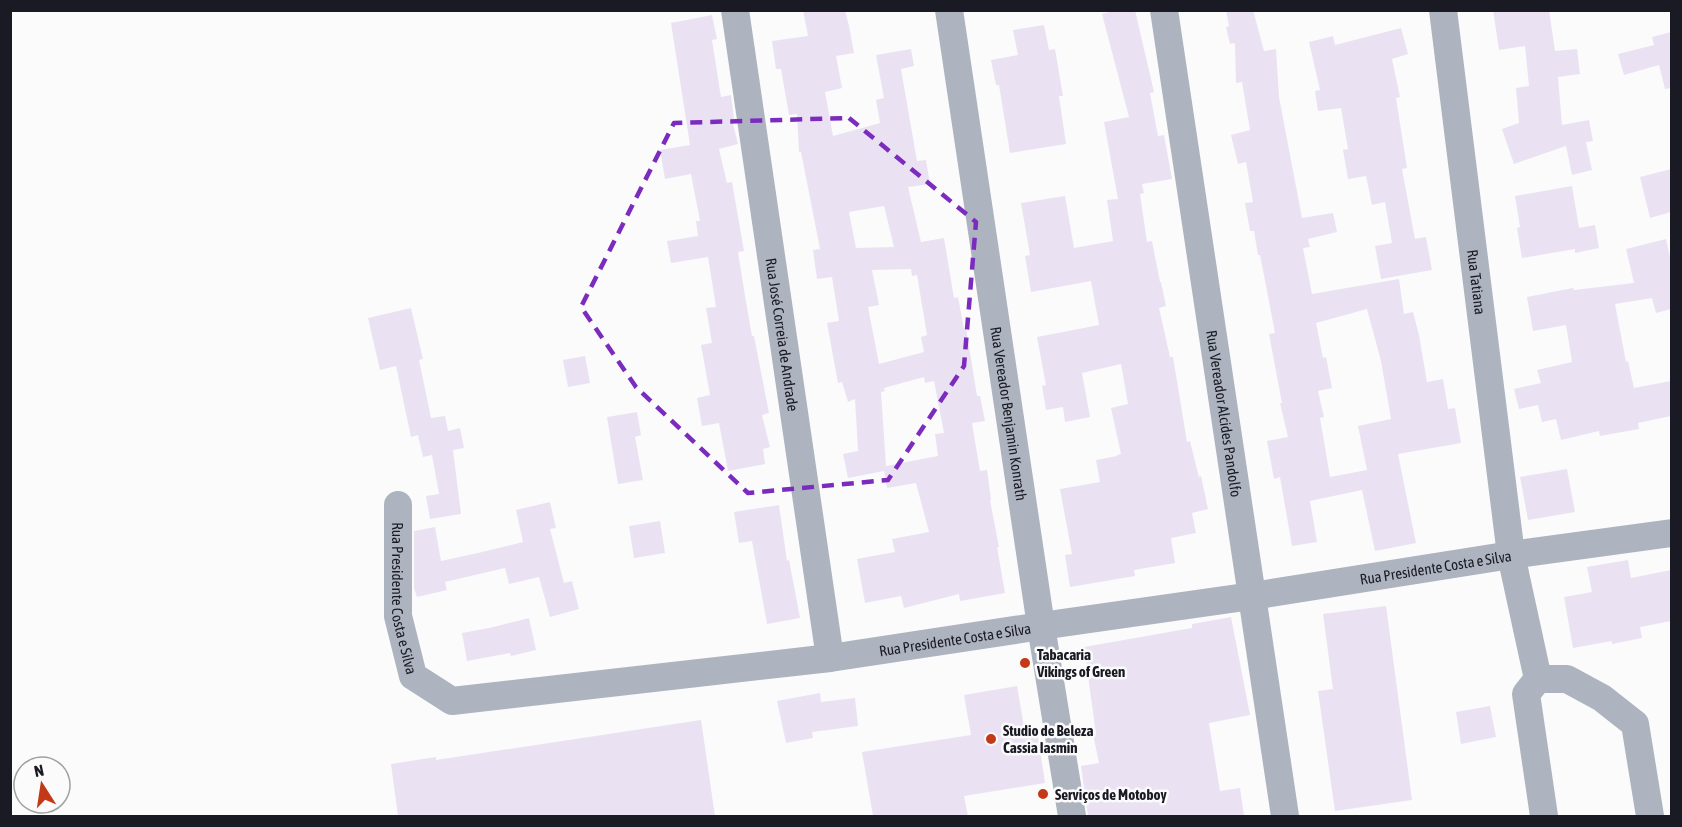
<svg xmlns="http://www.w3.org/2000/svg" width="1682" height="827" font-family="'Asap Condensed',sans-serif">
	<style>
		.building { fill: #eae2f3; fill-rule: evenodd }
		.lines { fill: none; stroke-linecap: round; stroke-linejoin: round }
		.minor { stroke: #adb4bf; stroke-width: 28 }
		.marked { fill: none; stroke: #7b2cbf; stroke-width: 4.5; stroke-dasharray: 12 8; stroke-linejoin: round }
		.poi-dot { fill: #c33917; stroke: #fbfbfb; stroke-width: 2 }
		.labels { text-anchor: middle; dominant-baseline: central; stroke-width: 5; stroke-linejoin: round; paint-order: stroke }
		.street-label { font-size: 15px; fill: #1a1a24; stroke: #fbfbfb }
		.poi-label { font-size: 15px; font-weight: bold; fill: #1a1a24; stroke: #fbfbfb; text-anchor: start }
	</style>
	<rect width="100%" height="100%" fill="#fbfbfb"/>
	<!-- building -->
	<path class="building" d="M803,10H845L849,26L854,53L836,56L842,88L825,92L833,136L880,123L876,100L884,98L876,55L911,49L914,66L901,69L917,161L926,160L930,184L908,187L921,242L944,238L954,298L958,297L964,329L966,328L977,396H980L985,421L972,423L980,471L987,470L991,500H990L999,547H997L1005,593L960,601L959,594L904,608L901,596L865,603L857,559L895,552L892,539L929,532L916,483L887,488L884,471L848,478L843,454L858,451V450L855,399L848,402L842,382L838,383L827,323L839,321L832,277L817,279L813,250L820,249L801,152H799L797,114L789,115L781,69H776L772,41L808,36ZM884,206L894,247L856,248L849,212ZM911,269L912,276L917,275L927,335L921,337L924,352L879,364L868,307L879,305L872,270ZM924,377L925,383L934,381L944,433L935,434L938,456L886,466L881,392L885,391L884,388Z
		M1117,10H1135L1154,92L1150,93L1158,136L1164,135L1172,179L1142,184L1144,193L1140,194L1147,242L1152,241L1160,282H1161L1166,306L1159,308L1170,357H1173L1187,442L1190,441L1199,477L1201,476L1208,509L1192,513L1196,533L1171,538L1175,563L1134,570L1135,576L1070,587L1065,555L1072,554L1060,489L1100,482L1096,460L1117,456V455L1121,454L1111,408L1128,404L1121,364L1082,373L1090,417L1065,422L1063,407L1046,410L1042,386L1046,385L1037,337L1099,325L1091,281L1031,292L1025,256L1030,255L1021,203L1065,196L1074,248L1113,241L1107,200L1118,199L1104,122L1129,117L1102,14Z
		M1226,10H1253L1264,51L1276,49L1279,97L1302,218L1333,213L1337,232L1308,239L1310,247L1303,248L1312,294L1399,279L1404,314L1413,312L1419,335L1427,382L1443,379L1448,409L1455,408L1461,443L1398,454L1416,543L1375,551L1362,490L1310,501L1317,542L1292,546L1280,477L1274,479L1267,441L1288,437L1280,403H1282L1269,334L1275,333L1267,291L1260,255H1258L1254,231H1250L1245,203L1253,202L1246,162L1238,164L1231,135L1250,130L1242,82L1236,83L1235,43L1230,44L1226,27L1229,26ZM1367,309L1381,361L1391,419L1358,426L1367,470L1330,477L1320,418L1324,417L1318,391L1332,388L1326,357L1323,358L1316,323Z
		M1493,10H1549L1555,51L1577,49L1580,74L1558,77L1562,125L1589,120L1593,141L1586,142L1592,170L1572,175L1566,146L1514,164L1502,129L1519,123L1516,88L1529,86L1525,46L1499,50Z
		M712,15L717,39L712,40L721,97L731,95L734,119L732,120L738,144L719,149L727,183L732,182L744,251L738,252L746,302L752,336H754L769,413L762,415L770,447L763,449L765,464L728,471L719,423L702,426L697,398L710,395L701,345L712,343L706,308L716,307L708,257L671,263L667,241L698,236L696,221H700L691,174L665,179L660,150L690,145L671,23Z
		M1044,25L1049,50L1055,49L1063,96H1059L1066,144L1010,153L999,85H996L991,60L1018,55L1013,30Z
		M1401,28L1408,54L1392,59L1400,97L1396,98L1407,168L1402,169L1415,239L1426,237L1432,270L1381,279L1375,246L1392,243L1385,202L1372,205L1366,176L1348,179L1343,150L1348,149L1341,108L1318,111L1315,91L1320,90L1309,42L1333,36L1335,45Z
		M1671,32V88L1665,89L1659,65L1624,75L1618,54L1654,45L1652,37Z
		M1671,169V212L1650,218L1640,177Z
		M1572,186L1579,228L1595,225L1599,248L1575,253V249L1522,258L1517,228L1520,227L1515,196Z
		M1666,239L1671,261V309L1656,313L1652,298L1615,304L1626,362L1628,361L1634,388L1671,381V416L1638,423L1639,429L1600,436L1599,431L1561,440L1556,419L1542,422L1538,405L1519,409L1514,389L1541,383L1537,370L1572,362L1566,325L1533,331L1527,297L1573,288L1574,290L1634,283L1626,249Z
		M411,308L423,359L419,360L431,418L445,416L448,431L460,428L464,448L453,450L461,514L430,519L426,496L439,494L432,455L423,457L418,435L411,437L396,366L380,370L368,318Z
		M585,356L590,383L568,387L563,360Z
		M637,412L641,435L635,437L643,480L618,484L607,417Z
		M1567,469L1575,512L1528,520L1520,477Z
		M550,502L556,528L550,529L564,583L572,581L579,609L550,617L539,577L509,584L505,568L445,582L447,590L417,597L414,588V531L435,527L441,561L478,553L523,542L516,510Z
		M779,505L787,561L789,560L800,618L767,624L752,541L739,543L734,512Z
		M660,521L665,553L634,558L629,526Z
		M1628,560L1631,578L1671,570V621L1640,627L1642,638L1612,644V641L1573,648L1564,597L1592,592L1587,567Z
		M1386,606L1412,800L1335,811L1318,691L1333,689L1323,614Z
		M1231,617L1250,715L1209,723L1220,791L1240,788L1244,816H1088L1081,766L1099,763L1093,734H1096L1084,647L1192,628V624Z
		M529,618L536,650L511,656L510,653L467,661L462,633L489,628Z
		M1017,686L1026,738L1038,736L1045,783L964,796L968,816H873L862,752L971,735L964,695Z
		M820,693L821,702L855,698L858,726L812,732L813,738L786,743L777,701Z
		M1490,706L1496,737L1461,744L1456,712Z
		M701,720L715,816H398L391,764L436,757V760Z"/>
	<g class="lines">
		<!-- minor -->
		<g class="minor">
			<path id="s1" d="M735,10L830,658"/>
			<path id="s2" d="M949,10L1041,626L1072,816"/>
			<path id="s3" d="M1164,10L1285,816"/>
			<path id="s4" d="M1443,10L1511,555L1538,679L1526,694L1544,816"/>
			<path id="s5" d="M398,505V616L413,676L452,701L830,658L1041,626L1252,596L1511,555L1672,533"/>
			<path d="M1538,679H1567L1602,698L1635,724L1650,816"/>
		</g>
	</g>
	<!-- marked area -->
	<path class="marked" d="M849,118L976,222L964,366L888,480L748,493L636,387L581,307L674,123Z"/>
	<!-- markers -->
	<g class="poi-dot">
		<circle cx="1025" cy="663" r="6"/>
		<circle cx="991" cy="739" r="6"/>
		<circle cx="1043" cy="794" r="6"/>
	</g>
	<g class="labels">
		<!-- street labels -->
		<g class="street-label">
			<text stroke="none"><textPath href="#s4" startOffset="274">Rua Tatiana</textPath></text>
			<text stroke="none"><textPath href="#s1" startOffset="328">Rua José Correia de Andrade</textPath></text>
			<text stroke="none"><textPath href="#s3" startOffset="408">Rua Vereador Alcides Pandolfo</textPath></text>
			<text stroke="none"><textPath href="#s2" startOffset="408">Rua Vereador Benjamin Konrath</textPath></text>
			<text stroke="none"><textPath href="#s5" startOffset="1212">Rua Presidente Costa e Silva</textPath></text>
			<text stroke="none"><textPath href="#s5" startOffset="94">Rua Presidente Costa e Silva</textPath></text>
			<text stroke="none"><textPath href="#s5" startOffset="726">Rua Presidente Costa e Silva</textPath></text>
		</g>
		<!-- poi labels -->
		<g class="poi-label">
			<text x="1037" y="654">Tabacaria<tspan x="1037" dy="17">Vikings of Green</tspan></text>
			<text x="1003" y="730">Studio de Beleza<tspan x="1003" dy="17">Cassia Iasmin</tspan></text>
			<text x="1055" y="794">Serviços de Motoboy</text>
		</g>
	</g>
	<!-- border -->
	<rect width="1682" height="827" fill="none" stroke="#1a1a24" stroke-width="24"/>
	<!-- north arrow -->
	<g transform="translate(42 785) rotate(348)"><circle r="28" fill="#fbfbfb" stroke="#a1a1a5" stroke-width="1.5"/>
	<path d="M0-4.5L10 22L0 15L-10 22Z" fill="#c33917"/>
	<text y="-9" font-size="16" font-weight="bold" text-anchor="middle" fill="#1a1a24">N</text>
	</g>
</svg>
